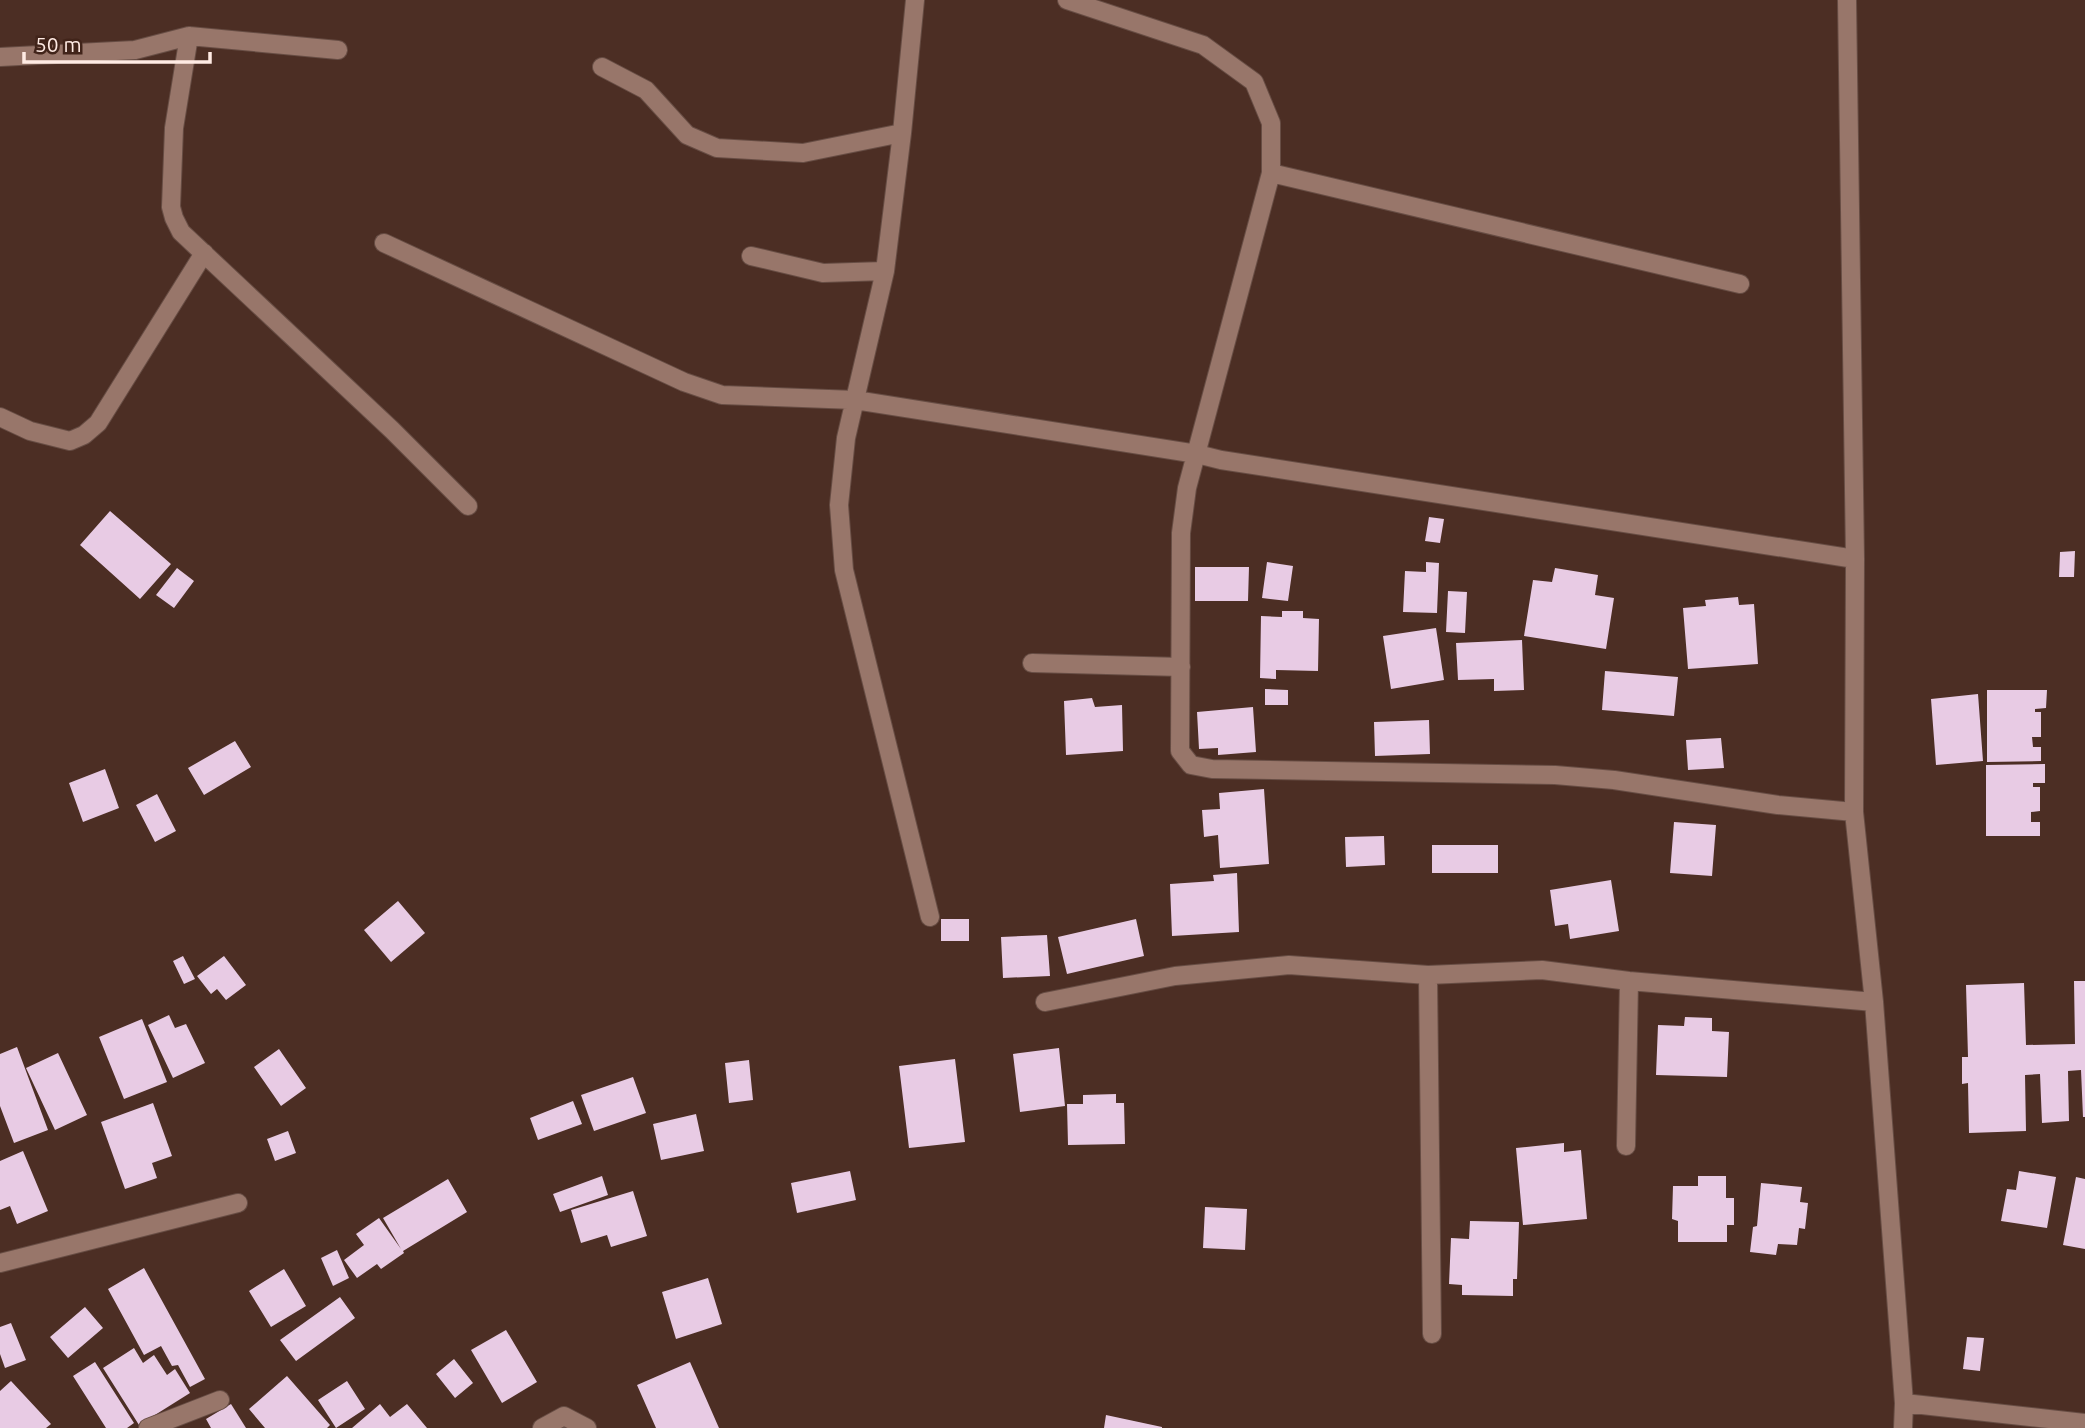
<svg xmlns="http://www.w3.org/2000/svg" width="2085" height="1428" font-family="Ubuntu,sans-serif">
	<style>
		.building { fill: #e8cbe4 }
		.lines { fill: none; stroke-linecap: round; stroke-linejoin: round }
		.minor-casing { stroke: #674d44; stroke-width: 20 }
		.minor { stroke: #98766a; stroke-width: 18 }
	</style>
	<rect width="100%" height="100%" fill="#4c2e24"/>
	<!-- building -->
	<path class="building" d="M110,511L171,564L140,599L80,545Z
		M1429,517L1444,519L1440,543L1425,541Z
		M2075,551L2074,577H2059L2060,552Z
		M1267,562L1293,566L1288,601L1262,598Z
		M1426,562L1439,563L1437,613L1403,612L1405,571L1426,572Z
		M1195,567H1249L1248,601H1195Z
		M177,568L194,581L174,608L156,595Z
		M1555,568L1598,575L1595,595L1614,598L1606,649L1524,636L1533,580L1552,582Z
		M1448,591L1467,592L1465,633L1446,632Z
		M1738,597L1739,605L1754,604L1758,664L1688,669L1683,608L1706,606L1705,600Z
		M1282,611H1303V618L1319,619L1318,671L1276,670V679L1260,678L1261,616L1282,617Z
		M1436,628L1444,680L1391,689L1383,636Z
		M1522,640L1524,690L1494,691V679L1458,680L1456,643Z
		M1605,671L1678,677L1674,716L1602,710Z
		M1265,689L1288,690V705H1265Z
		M1987,690H2047L2046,708L2035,709V712H2041V737H2032L2033,747H2041V761L1987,762Z
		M1978,694L1983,761L1936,765L1931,699Z
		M1092,698L1095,707L1122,705L1123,751L1066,755L1064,701Z
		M1253,707L1256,752L1218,755V748L1199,749L1197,712Z
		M1429,720L1430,754L1375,756L1374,722Z
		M1721,738L1724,768L1688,770L1686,740Z
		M235,741L251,767L204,795L188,768Z
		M2045,764V783H2033V787H2040V811L2031,812V822H2040V836H1986V765Z
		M105,769L119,808L83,822L69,783Z
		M1264,789L1269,864L1220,868L1218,835L1204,837L1202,810L1220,809L1219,793Z
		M157,794L176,831L155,842L136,805Z
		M1674,822L1716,825L1712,876L1670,873Z
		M1384,836L1385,865L1346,867L1345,837Z
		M1432,845H1498V873H1432Z
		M1237,873L1239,932L1172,936L1170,884L1214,881L1213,875Z
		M1611,880L1619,931L1570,939L1568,924L1555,926L1550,890Z
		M398,901L425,933L391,962L364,930Z
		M941,919H969V941H941Z
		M1136,919L1144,956L1067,974L1058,937Z
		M1047,935L1050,976L1003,978L1001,937Z
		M183,956L195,979L184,984L173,961Z
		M224,956L246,985L226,1000L217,989L211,994L197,976Z
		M2074,981H2085V1117H2083L2081,1070L2068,1071L2069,1121L2042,1123L2040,1074L2025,1075L2026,1131L1969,1133L1968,1083L1962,1084V1057H1968L1966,985L2024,983L2026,1045L2075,1044Z
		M169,1015L175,1028L186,1024L205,1063L173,1078L148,1025Z
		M1685,1017L1712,1018V1031L1729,1032L1727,1077L1656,1075L1658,1025L1684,1026Z
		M142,1019L167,1082L124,1099L99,1037Z
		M17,1047L48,1130L14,1143L0,1106V1054Z
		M1059,1048L1065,1106L1020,1112L1013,1054Z
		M279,1049L306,1088L281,1106L254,1067Z
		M58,1053L87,1115L55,1130L26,1068Z
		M955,1059L965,1142L909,1148L899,1066Z
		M749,1060L753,1100L729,1103L725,1063Z
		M633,1077L646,1113L594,1131L581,1095Z
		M1116,1094V1103H1124L1125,1144L1068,1145L1067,1104H1083V1095Z
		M573,1101L582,1124L538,1140L530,1118Z
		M153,1103L172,1156L152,1163L157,1178L125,1189L101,1122Z
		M696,1114L704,1151L661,1160L653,1124Z
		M288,1131L296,1153L275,1161L267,1139Z
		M1564,1143V1152L1581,1150L1587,1219L1523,1225L1516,1148Z
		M23,1151L48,1211L17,1224L10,1206L0,1210V1161Z
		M850,1171L856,1200L797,1213L791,1183Z
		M2019,1171L2056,1177L2047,1228L2001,1221L2007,1189L2016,1190Z
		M602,1176L608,1195L560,1212L553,1194Z
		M1698,1176H1726V1198H1734V1225H1727V1242H1678V1221L1672,1219L1673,1186H1698Z
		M2076,1177L2085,1179V1249L2063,1245Z
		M448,1179L467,1212L403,1251L404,1253L381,1269L377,1264L357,1278L344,1260L364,1245L356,1234L379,1218L401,1249L383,1218Z
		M1761,1183L1802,1187L1800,1202L1808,1203L1805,1229L1799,1228L1797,1245L1778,1244L1776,1255L1750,1252L1753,1227L1757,1226Z
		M633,1191L647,1236L611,1247L607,1235L581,1243L571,1210Z
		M1205,1207L1247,1209L1245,1250L1203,1248Z
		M1470,1221L1519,1222L1517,1279H1513V1296L1462,1295V1285L1449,1284L1451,1238L1469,1239Z
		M337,1250L349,1278L333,1286L321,1258Z
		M144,1268L205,1379L190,1387L178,1365L172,1366L161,1346L144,1355L108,1289Z
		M284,1269L306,1306L271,1327L249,1291Z
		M708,1278L722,1324L676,1339L662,1292Z
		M340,1297L355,1318L296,1361L280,1340Z
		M85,1307L103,1328L68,1358L50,1337Z
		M11,1323L26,1360L5,1368L0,1354V1327Z
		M506,1330L537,1382L502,1403L471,1350Z
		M1967,1337L1984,1338L1980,1371L1963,1369Z
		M134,1348L143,1363L154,1355L167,1375L175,1369L190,1393L139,1425L103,1368Z
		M454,1359L473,1383L455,1398L436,1374Z
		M95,1362L134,1423L127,1428H106L73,1376Z
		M690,1362L719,1428H656L637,1385Z
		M287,1376L330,1425L327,1428H265L249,1409Z
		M11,1381L51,1424L46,1428H0V1391Z
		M347,1381L365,1409L336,1428L318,1400Z
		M231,1404L246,1428H211L206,1419Z
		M380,1404L390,1417L407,1404L427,1428H352Z
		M1106,1415L1162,1427V1428H1104Z"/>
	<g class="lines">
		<!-- minor casing -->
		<g class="minor-casing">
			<path id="minor" d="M915,0L902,133L885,271L846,438L839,505L844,570L930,917
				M1067,0L1203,45L1254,82L1271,123V173L1187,488L1181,533L1180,751L1191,765L1212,769L1555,775L1614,780L1778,805L1854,812
				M1847,0L1855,559L1854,812L1874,1002L1904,1403L1903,1428
				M189,36L174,128L171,207L174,218L181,232L392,430L468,506
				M0,57L135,50L189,36L338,50
				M602,67L646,90L687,135L717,148L803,153L902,133
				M1271,173L1740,284
				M384,243L684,382L722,395L855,400L1197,454L1221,460L1855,559
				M751,256L823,273L885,271
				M0,417L30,431L70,441L84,435L98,423L204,253
				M1032,663L1181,667
				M1428,975L1432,1334
				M1045,1002L1175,976L1289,965L1428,975L1542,970L1629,981L1874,1002
				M1626,1146L1629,981
				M0,1263L238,1203
				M1904,1403L2085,1423
				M148,1428L220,1400
				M542,1428L564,1416L587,1428"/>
		</g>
		<!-- minor -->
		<use href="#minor" class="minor"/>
	</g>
	<!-- scale -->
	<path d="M24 52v10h186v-10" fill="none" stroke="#ffebe4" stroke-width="3.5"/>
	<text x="35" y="52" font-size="21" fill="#ffebe4" stroke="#41241a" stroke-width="5" paint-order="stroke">50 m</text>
</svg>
